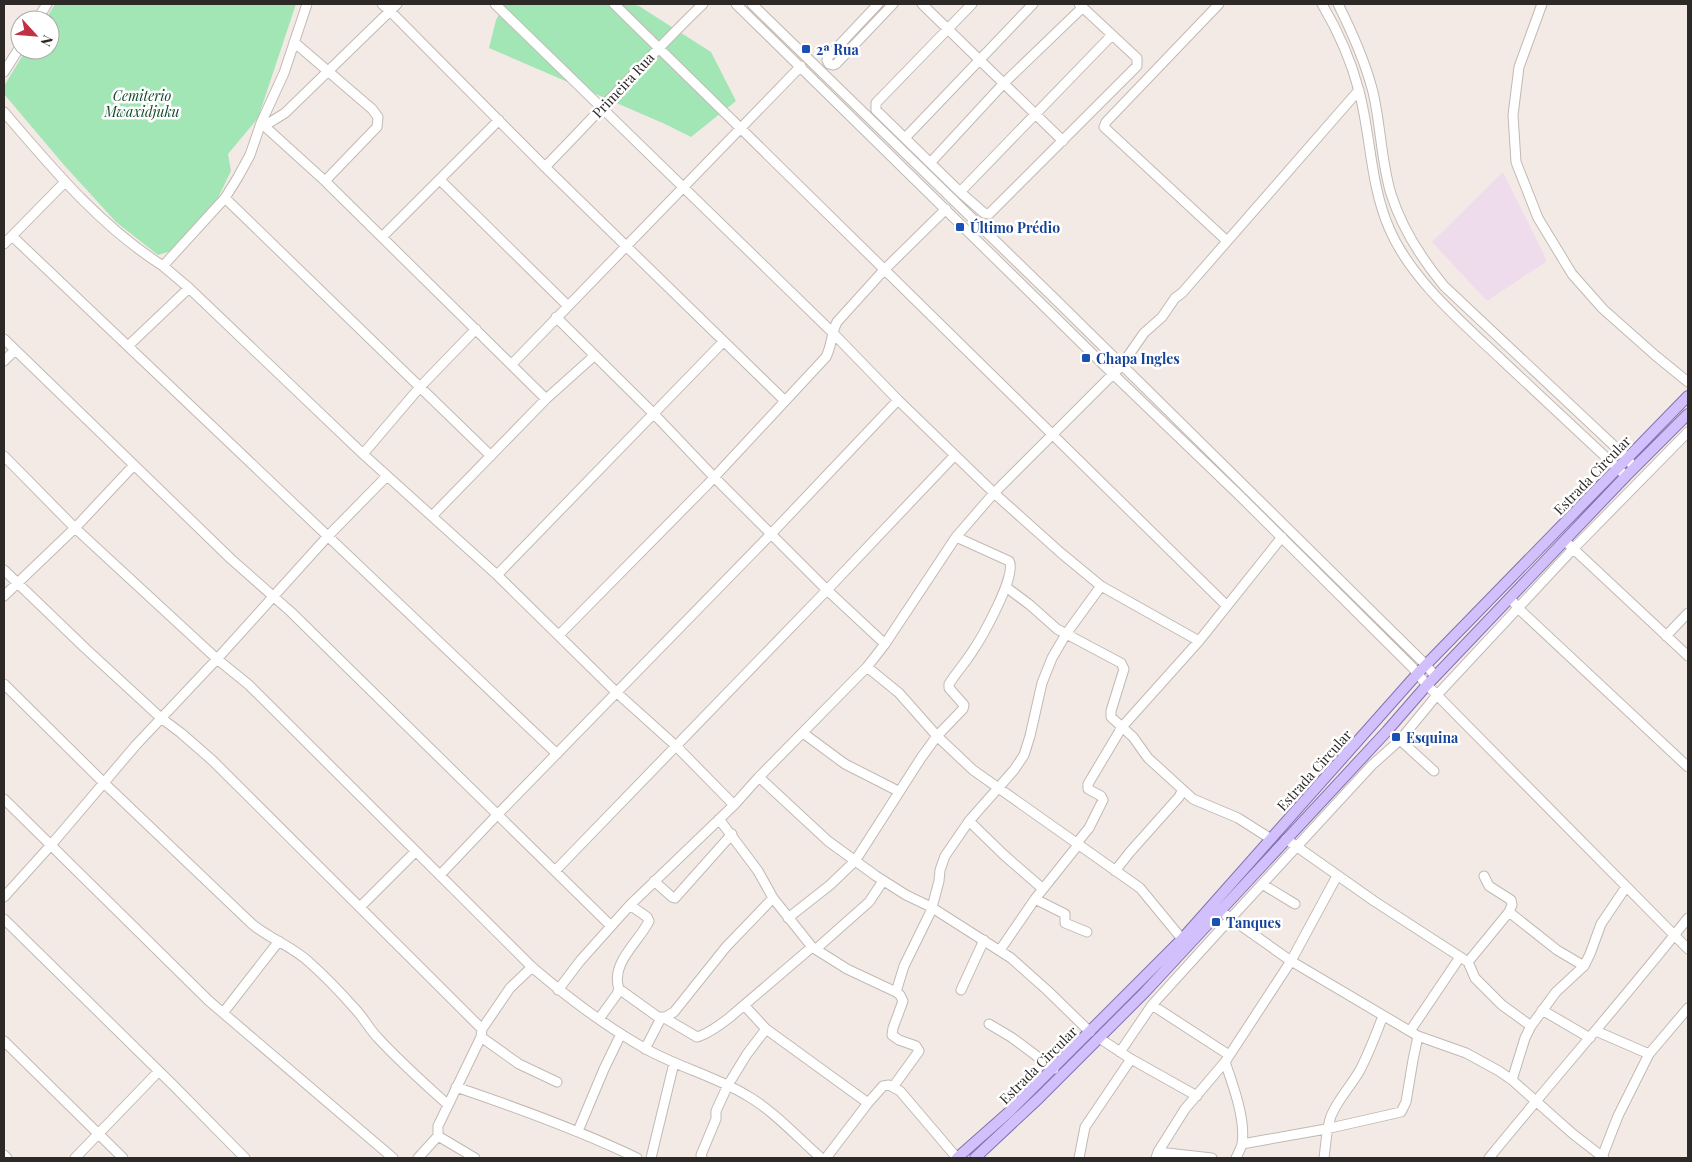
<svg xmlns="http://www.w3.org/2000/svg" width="1692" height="1162" font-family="'Playfair Display',serif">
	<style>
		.industrial { fill: #eedbec }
		.green { fill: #a3e6b6 }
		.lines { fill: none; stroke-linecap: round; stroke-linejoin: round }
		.minor-casing { stroke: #c1b9b4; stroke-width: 11 }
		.major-casing { stroke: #8370b0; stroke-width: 12 }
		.minor { stroke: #fff; stroke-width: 9 }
		.major { stroke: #d1c0fb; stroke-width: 10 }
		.transit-dot { fill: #1a4fb4; stroke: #fff; stroke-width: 2 }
		.labels { text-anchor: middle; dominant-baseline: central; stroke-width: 5; stroke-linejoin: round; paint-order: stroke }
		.transit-label { font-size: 14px; font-weight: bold; fill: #164399; stroke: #fff; text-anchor: start }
		.street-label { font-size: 14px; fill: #2c2927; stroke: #fff }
		.park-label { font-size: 14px; font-style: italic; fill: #0d4927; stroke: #fff }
	</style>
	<rect width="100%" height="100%" fill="#f3eae5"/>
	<!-- industrial -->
	<path class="industrial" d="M1503,172L1547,261L1487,301L1432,242Z"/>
	<!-- green -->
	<path class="green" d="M55,4H296L258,118L228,154L231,171L216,202L181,248L158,255L116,222L64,165L4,94V86L26,50H50V20H45Z
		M505,4H632L639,6L711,52L736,101L691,137L665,124L489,48L496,20Z"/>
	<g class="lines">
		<!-- minor casing -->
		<g class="minor-casing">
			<path id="minor" d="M397,4L390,11L545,167L784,400
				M495,4L832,332L898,400L994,493L1061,553L1101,586L1199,641
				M614,4L1227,606
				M736,4L1113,374L1240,496L1412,667L1427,685L1688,949
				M752,4L1054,298L1426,665L1435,676
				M878,4L829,56L827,60L829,64L833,65L836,64L893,4
				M922,4L1063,141
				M972,4L876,103V110L960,192L984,213L989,214L1137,66V58L1079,4
				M1219,4L1106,122L1104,127L1227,241
				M1322,4C1338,31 1351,60 1359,91C1371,136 1370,184 1389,228C1411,280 1463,323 1504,362C1545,400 1585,438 1626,476
				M1338,4C1352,32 1365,61 1373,92C1381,126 1381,161 1391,194C1402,229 1421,258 1444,286L1627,458L1634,468
				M1542,4L1519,67L1513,115L1516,162L1538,218L1572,274L1603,309L1656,356L1688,382
				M37,20L47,4
				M294,42L372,109L378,117L377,127L325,181
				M4,72L20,47
				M4,112C52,168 100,226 163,266L225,198L238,177L250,155L261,123L284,73L307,4
				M261,123L325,181L546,399
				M264,126L285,113L390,11L382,4
				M905,138L1033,4
				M931,162L1004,83L1083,7
				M545,167C598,113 648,57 703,4
				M440,180L568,306
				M960,192L1112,35
				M225,198L491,456
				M12,236L557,754
				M382,237L499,120
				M4,244L65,182
				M163,266L189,288L363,454L497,575L616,692L676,746L734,805
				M556,317L654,414L714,477L827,590L885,644
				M4,339L231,559L291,612L611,926
				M128,346L189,288
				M4,361L15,350
				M512,364L801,66
				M363,454L420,387L476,329
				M4,456L75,528L217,659L249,685L532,967C567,997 605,1026 646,1049C678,1067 714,1076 746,1095C773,1110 798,1138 821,1158
				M432,516L546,399L594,356
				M1565,541L1688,656
				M4,570L85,648L161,718L181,733L213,761L482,1029
				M497,575L723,342
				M1006,587L1030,605L1057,629L1121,663L1124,669L1111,711V717L1133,737L1148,758L1193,799L1238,818L1271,839
				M4,596L75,528L134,465
				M1510,598L1519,609L1688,767
				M559,635L707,485L826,357C832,345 831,334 837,322L884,270L946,209
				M1666,636L1688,613
				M867,667L899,693L937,736L973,770L1140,888L1182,939
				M4,684L104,783L252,924C270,939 292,946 309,962C326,977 342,994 357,1011C365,1020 370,1030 378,1038C400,1062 424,1083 447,1104
				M803,733L845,764L898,791
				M1400,740L1434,771
				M759,777L828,841L876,876L906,895L931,907L1011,958L1048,991L1090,1032
				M4,799L209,1001L393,1158
				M719,819L758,871L773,898L812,947L847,969L896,992
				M969,821L1004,855L1043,889
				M1286,839L1374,901L1468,962L1475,978L1502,1005L1531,1026
				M1076,844L1089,828L1103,800L1101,796L1088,789V784L1122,727L1199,641L1282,537
				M555,871L827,590L955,455
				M1115,871L1130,852L1179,797L1182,791
				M440,875L498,814L772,533L898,400
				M654,881L672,897L675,898L732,834
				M1262,884L1295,904
				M4,897L51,845L136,745L217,659L328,536L387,476
				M1035,899L1065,914V923L1087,932
				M630,905L647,917L649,921C639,942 610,963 619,989L658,1017H663L697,1037C708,1034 720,1025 729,1018L812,947
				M360,907L415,852
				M1509,912L1557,950L1584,966
				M1226,915L1291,961L1418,1036L1466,1053L1499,1071L1512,1080L1573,1134L1604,1158
				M788,918L830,885L855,861L921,758L937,736L963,709L964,705L949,688V684C956,673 965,663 972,652C981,639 1018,574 1009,561L956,537
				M4,919L172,1084L245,1158
				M816,949L869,902L883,881
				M1000,950L1035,899L1078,845
				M1468,962L1509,912L1512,905L1511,900L1489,886L1484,876
				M558,990L580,961L630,905L734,805L759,777L867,667L885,644L956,537L994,493L1121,366L1144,333L1162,317L1175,298L1182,293L1359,90
				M961,990L984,940
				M744,1005L766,1029L868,1103
				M1152,1005L1229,1055
				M1542,1010L1590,1038
				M223,1013L279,941
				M599,1019L617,994L619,989
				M989,1024L1011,1037L1054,1069
				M1410,1031L1460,957
				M1596,1031L1649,1054
				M481,1037L519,1064L557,1082
				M1099,1038L1131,1059L1197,1096
				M4,1041L123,1158
				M645,1049L660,1020L674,1012L726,947L773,898
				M1120,1052L1152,1005L1230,919L1372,765L1400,740L1437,695L1573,549L1688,432
				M1225,1062C1233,1085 1246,1120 1242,1144C1241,1148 1238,1154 1236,1158
				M1512,1080L1525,1038L1531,1026L1556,992L1584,966L1590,954L1601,924L1626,887
				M456,1087C518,1108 579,1130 637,1158
				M893,1087L919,1051L916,1046L899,1040L892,1035L893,1028L903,1001L900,995L896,992L904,966L931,911L939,881L940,870L945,856L969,821L1014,770L1024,755L1030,736L1042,683L1052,658L1066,634L1101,586
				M578,1131L604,1069L621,1034
				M438,1136V1126L481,1037L482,1029L510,988L532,967
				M438,1136L475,1158
				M1242,1144L1326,1129L1401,1112L1406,1102L1413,1060L1418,1036
				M1158,1152L1212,1158
				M4,1155L7,1158
				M1602,1157L1618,1116L1649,1054L1688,1008
				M75,1158L159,1071
				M418,1158L438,1136
				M651,1158L674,1063
				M702,1158L701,1155L716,1119V1111L728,1085L747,1054L766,1029
				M826,1158L868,1103L883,1086L889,1085L900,1091L957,1158
				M1079,1158L1085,1127L1131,1059
				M1156,1158L1158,1152L1185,1109L1225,1062L1291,961L1337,876
				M1324,1158C1326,1144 1326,1130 1331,1116C1338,1099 1351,1086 1360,1070C1369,1053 1376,1034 1383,1016
				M1489,1158C1555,1077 1624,999 1688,918"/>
		</g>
		<!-- major casing -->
		<g class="major-casing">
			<path id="major" d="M957,1158L1009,1112L1182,939L1418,673L1688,396
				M975,1158L1039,1098L1145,992L1387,731L1427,685L1626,476L1688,414"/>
		</g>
		<!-- minor -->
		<use href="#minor" class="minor"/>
		<!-- major -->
		<use href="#major" class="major"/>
	</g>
	<!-- markers -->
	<g class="transit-dot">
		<rect x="801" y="44" width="10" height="10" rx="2.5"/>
		<rect x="955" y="222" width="10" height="10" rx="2.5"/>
		<rect x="1081" y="353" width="10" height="10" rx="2.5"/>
		<rect x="1391" y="732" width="10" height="10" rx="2.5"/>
		<rect x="1211" y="917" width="10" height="10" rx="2.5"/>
	</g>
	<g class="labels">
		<!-- transit labels -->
		<g class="transit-label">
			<text x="816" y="49">2ª Rua</text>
			<text x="970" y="227">Último Prédio</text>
			<text x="1096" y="358">Chapa Ingles</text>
			<text x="1406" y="737">Esquina</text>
			<text x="1226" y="922">Tanques</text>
		</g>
		<!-- street labels -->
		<g class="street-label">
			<text transform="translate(623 85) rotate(-47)">Primeira Rua</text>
			<text transform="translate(1592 475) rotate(-46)">Estrada Circular</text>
			<text transform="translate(1314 770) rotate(-48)">Estrada Circular</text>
			<text transform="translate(1038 1065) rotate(-45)">Estrada Circular</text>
		</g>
		<!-- park labels -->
		<g class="park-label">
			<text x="142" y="95">Cemiterio<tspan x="142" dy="16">Mwaxidjuku</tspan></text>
		</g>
	</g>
	<!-- border -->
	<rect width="1692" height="1162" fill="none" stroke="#2c2927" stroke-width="10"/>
	<!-- north arrow -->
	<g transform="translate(35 35) rotate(116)"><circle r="24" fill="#ffffff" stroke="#aba9a9"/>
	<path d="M0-4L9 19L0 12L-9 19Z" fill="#c13043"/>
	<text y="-8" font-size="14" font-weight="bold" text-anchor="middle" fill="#2c2927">N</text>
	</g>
</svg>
